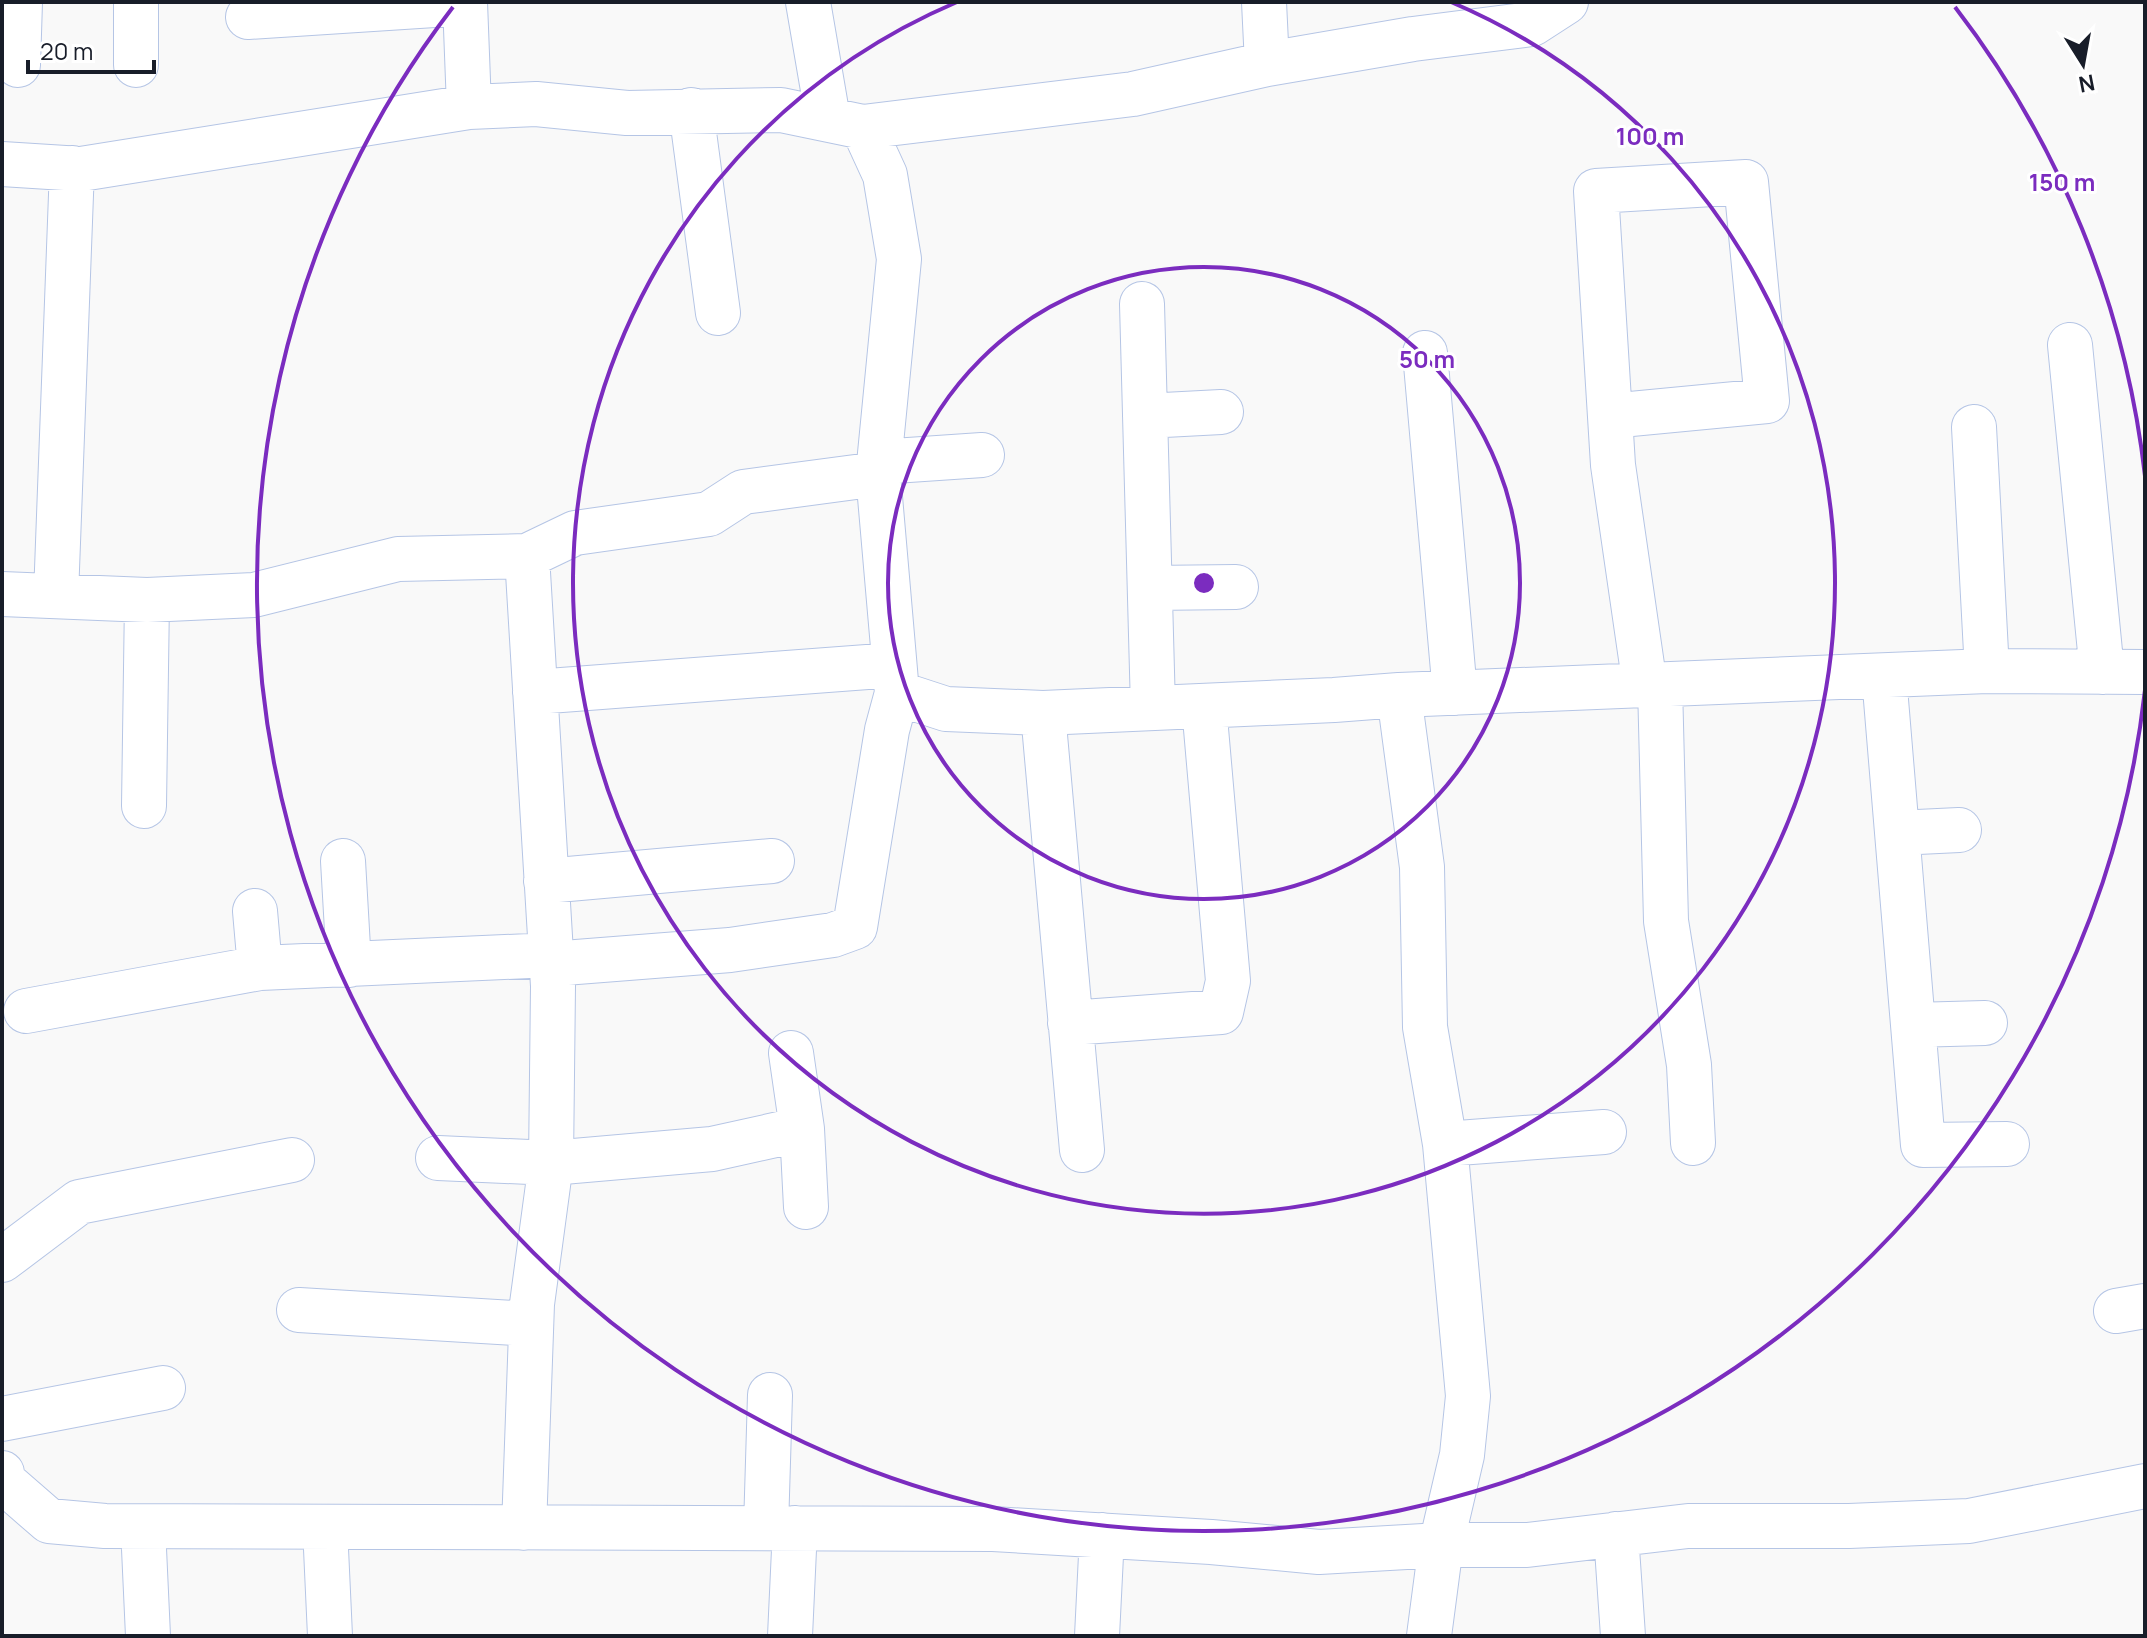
<svg xmlns="http://www.w3.org/2000/svg" width="2147" height="1638" font-family="Manrope,sans-serif">
	<style>
		.lines { fill: none; stroke-linecap: round; stroke-linejoin: round }
		.minor-casing { stroke: #b5c5e5; stroke-width: 46 }
		.minor { stroke: #fff; stroke-width: 44 }
		.ring { fill: none; stroke: #7b2cbf; stroke-width: 4 }
		.centre { fill: #7b2cbf; stroke: #fff; stroke-width: 4 }
		.ring-label { font-size: 24px; text-anchor: middle; font-weight: bold; fill: #7b2cbf; stroke: #fff; stroke-width: 6; stroke-linejoin: round; paint-order: stroke }
	</style>
	<rect width="100%" height="100%" fill="#f9f9f9"/>
	<g class="lines">
		<!-- minor casing -->
		<g class="minor-casing">
			<path id="minor" d="M465,2L469,107
				M808,2L828,119
				M1264,2L1267,64
				M248,17L465,3
				M18,65L20,2
				M136,65V2
				M691,110L718,313
				M863,127L885,175L899,259L878,474L897,693L946,709L1043,713L1334,700L1399,695L1987,671L2145,672
				M2,164L81,169L469,107L536,104L627,113L781,110L863,127L1133,94L1267,64L1413,39L1532,24L1566,2
				M1142,304L1153,708
				M2070,345L2102,672
				M1425,353L1455,693
				M1145,416L1221,412
				M1610,416L1767,401L1746,182L1596,191L1613,465L1645,686
				M1974,427L1987,671
				M879,462L982,455
				M1150,588L1236,587
				M2,594L147,600L254,595L398,559L527,556L575,533L709,514L743,492L878,474
				M56,596L72,168
				M1884,676L1923,1145L2007,1144
				M1660,685L1666,921L1689,1065L1693,1143
				M535,692L894,665
				M1399,695L1422,867L1425,1027L1445,1144L1468,1396L1462,1455L1441,1545L1429,1636
				M1043,713L1082,1150
				M144,806L147,600
				M1897,833L1959,830
				M343,861L349,965
				M546,881L772,861
				M255,911L260,968
				M551,964L730,950L833,935L855,927L887,730L897,693
				M26,1011L260,968L551,955
				M1070,1023L1221,1012L1228,981L1204,706
				M1913,1025L1985,1023
				M791,1053L802,1129L806,1207
				M1445,1144L1604,1132
				M438,1158L551,1163L712,1149L802,1129
				M2,1260L79,1202L292,1160
				M299,1310L531,1324
				M2116,1311L2145,1306
				M2,1419L163,1388
				M2,1473L3,1481L49,1521L105,1526L993,1529L1211,1542L1319,1552L1441,1545H1527L1688,1526H1849L1969,1521L2145,1486
				M143,1527L148,1636
				M325,1527L330,1636
				M524,1528L532,1304L551,1163L553,986L527,556
				M766,1528L770,1395
				M1616,1534L1623,1636
				M790,1636L795,1528
				M1097,1636L1102,1535"/>
		</g>
		<!-- minor -->
		<use href="#minor" class="minor"/>
	</g>
	<!-- distance rings -->
	<g class="ring">
		<circle cx="1204" cy="583" r="316"/>
		<path d="M1451 2A631 631 0 1 1 957 2"/>
		<path d="M2145 690A947 947 0 1 1 453 7M1955 7A947 947 0 0 1 2145 476"/>
	</g>
	<circle cx="1204" cy="583" r="12" class="centre"/>
	<g class="ring-label">
		<text x="1650" y="145">100 m</text>
		<text x="2062" y="191">150 m</text>
		<text x="1427" y="368">50 m</text>
	</g>
	<!-- border -->
	<rect width="2147" height="1638" fill="none" stroke="#181d29" stroke-width="8"/>
	<!-- north arrow -->
	<g transform="translate(2083 64) rotate(169)" stroke="#ffffff" stroke-width="6" paint-order="stroke">
	<path d="M0-6L14 30L0 20L-14 30Z" fill="#181d29"/>
	<text y="-12" font-size="22" font-weight="bold" text-anchor="middle" fill="#181d29">N</text>
	</g>
	<!-- scale -->
	<path d="M28 60v12h126v-12" fill="none" stroke="#181d29" stroke-width="4"/>
	<text x="40" y="60" font-size="24" fill="#181d29" stroke="#ffffff" stroke-width="6" paint-order="stroke">20 m</text>
</svg>
